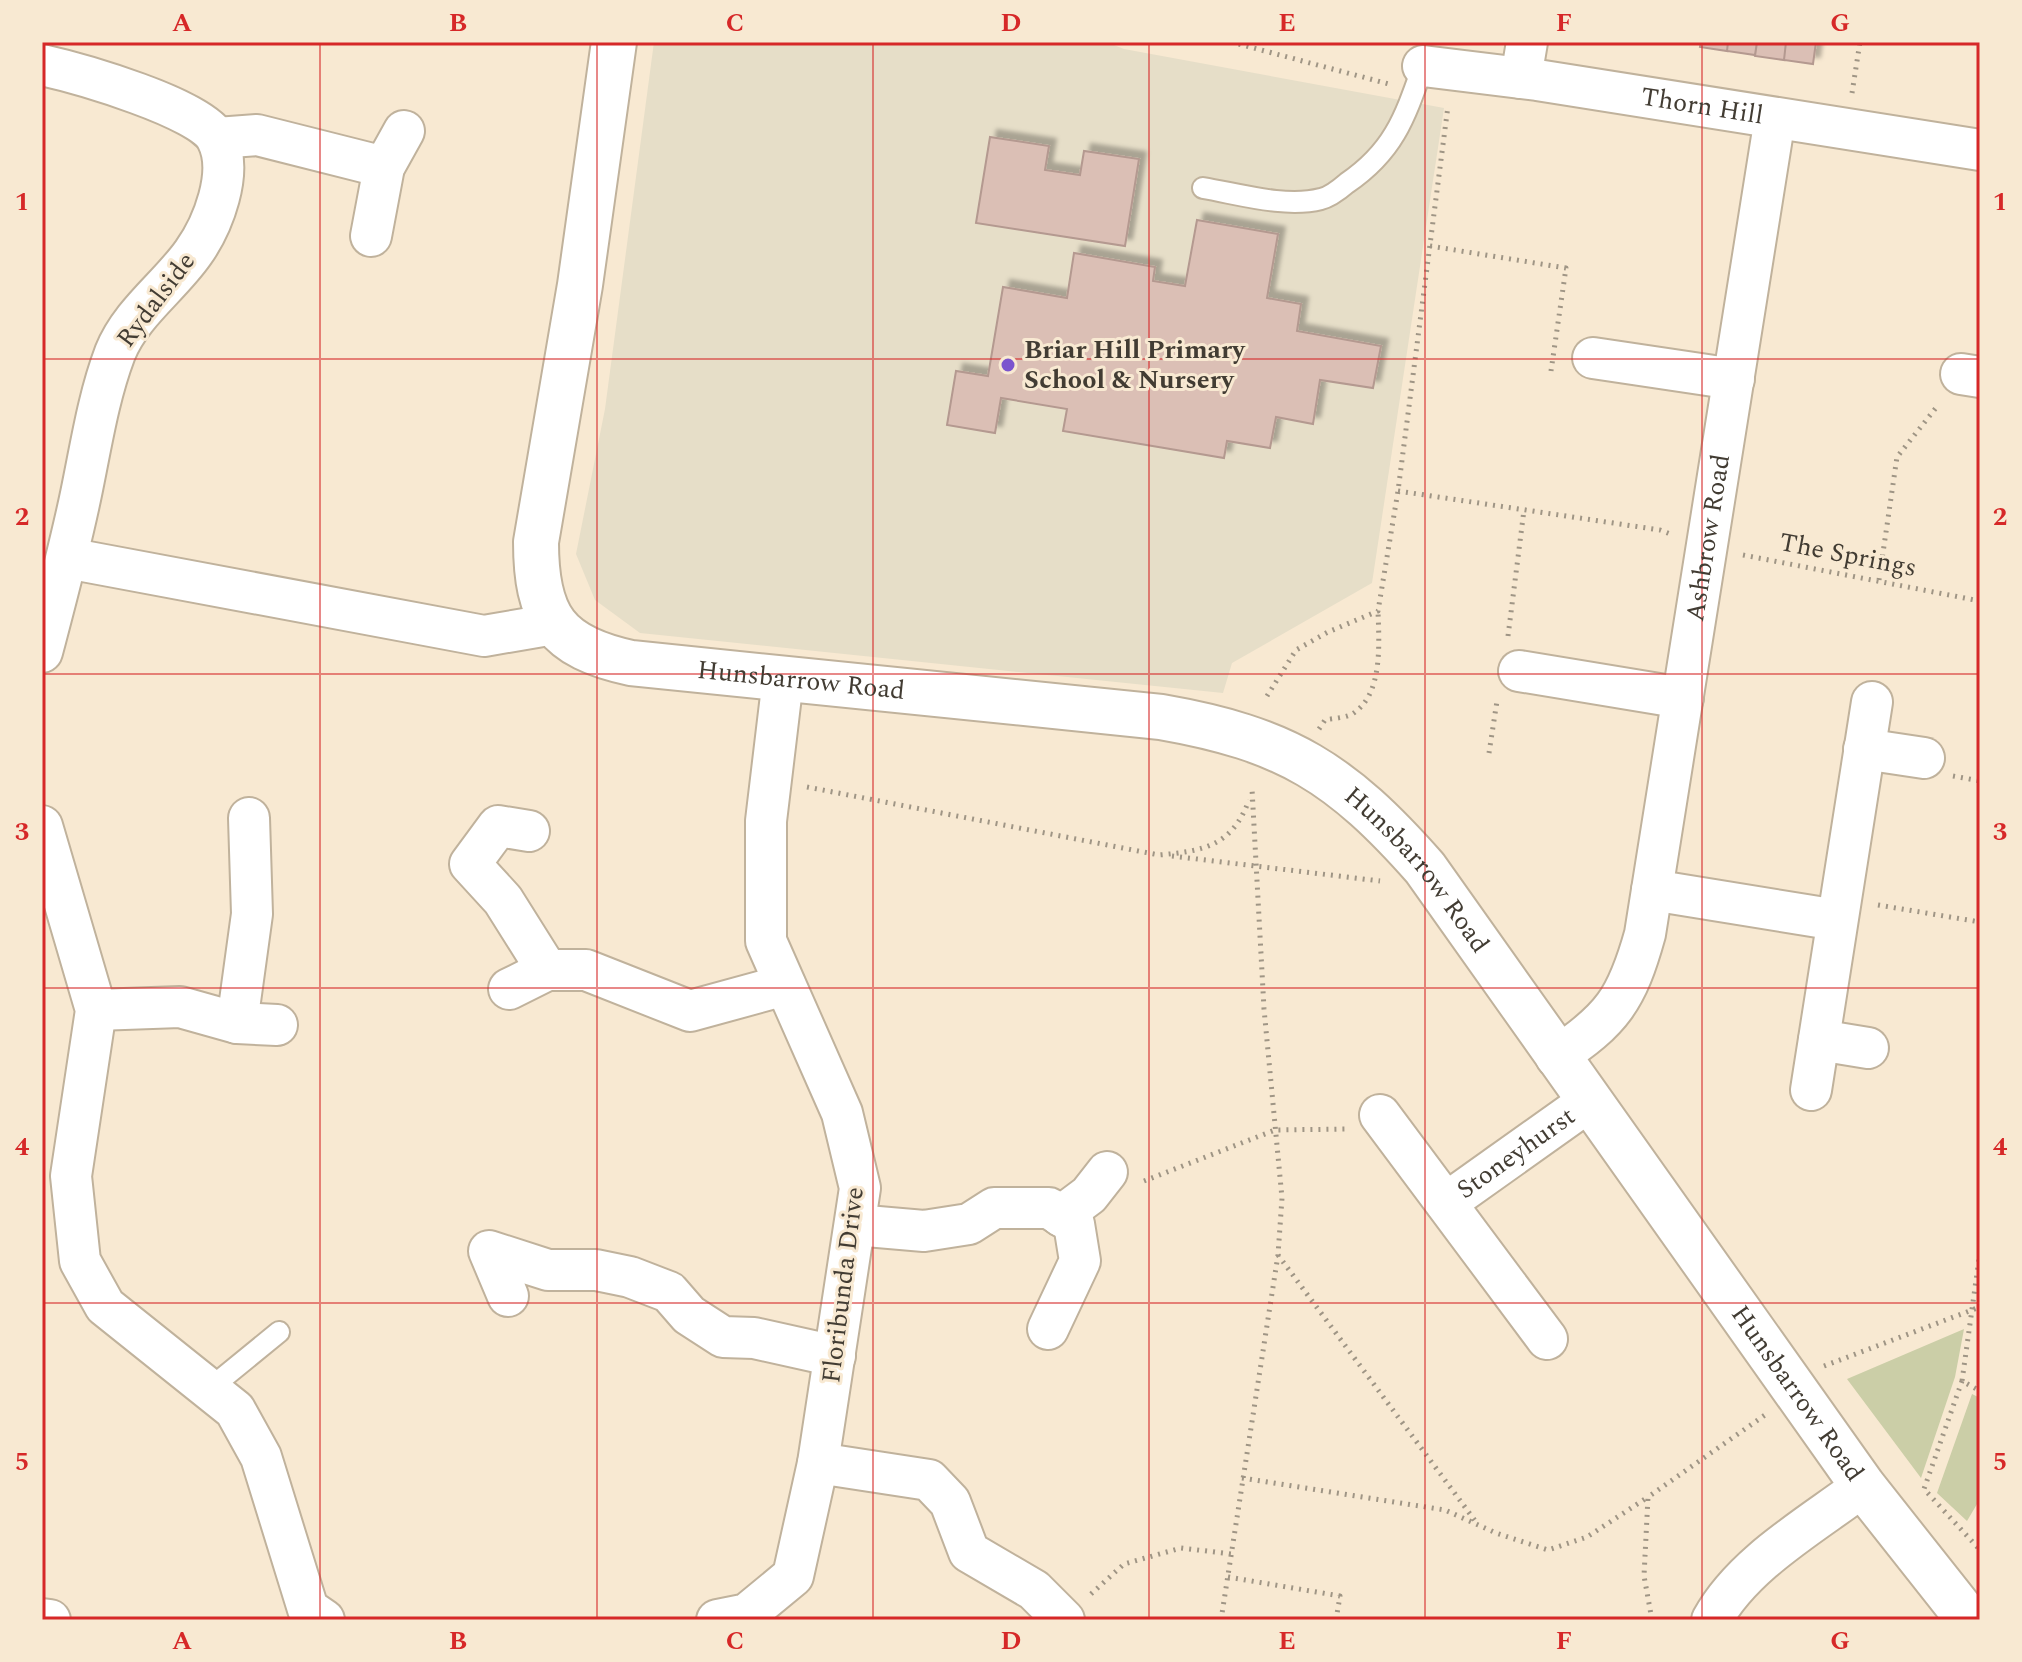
<svg xmlns="http://www.w3.org/2000/svg" width="2022" height="1662" font-family="Spectral,serif">
	<style>
		.education { fill: #e6dec8 }
		.green { fill: #cbcea7 }
		.building { fill: #dbbfb5; stroke: #b49990; stroke-width: 2; filter: url(#shadow) }
		.lines { fill: none; stroke-linecap: round; stroke-linejoin: round }
		.service-casing { stroke: #c0b29c; stroke-width: 24 }
		.minor-casing { stroke: #c0b29c; stroke-width: 44 }
		.tertiary-casing { stroke: #c0b29c; stroke-width: 48 }
		.path { stroke: #9f9585; stroke-width: 5; stroke-dasharray: 2 6; stroke-linecap: butt }
		.service { stroke: #fff; stroke-width: 20 }
		.minor { stroke: #fff; stroke-width: 40 }
		.tertiary { stroke: #fff; stroke-width: 44 }
		.grid { fill: none; stroke: #d62828; stroke-width: 2; stroke-opacity: 0.55 }
		.poi-dot { fill: #7b54ce; stroke: #f8e9d2; stroke-width: 3 }
		.labels { text-anchor: middle; dominant-baseline: central; stroke-width: 6; stroke-linejoin: round; paint-order: stroke }
		.street-label { font-size: 26px; fill: #423c33; stroke: #f8e9d2 }
		.poi-label { font-size: 26px; font-weight: bold; fill: #423c33; stroke: #f8e9d2; text-anchor: start }
		.neatline { fill: none; stroke: #d62828; stroke-width: 3 }
		.grid-label { font-size: 26px; text-anchor: middle; font-weight: bold; fill: #d62828 }
	</style>
	<defs>
		<filter id="shadow"><feDropShadow dx="7" dy="-7" stdDeviation="2" flood-color="#0004"/></filter>
	</defs>
	<rect width="100%" height="100%" fill="#f8e9d2"/>
	<!-- education -->
	<path class="education" d="M654,42H1106L1124,49L1444,108L1372,583L1232,663L1223,693L640,633L595,600L576,554L605,409Z"/>
	<!-- green -->
	<path class="green" d="M1964,1329L1955,1377L1921,1478L1847,1379Z
		M1972,1394L1980,1398V1499L1967,1521L1937,1493Z"/>
	<!-- building -->
	<path class="building" d="M1701,42H1728L1727,51L1700,47Z
		M1728,42H1757L1755,55L1727,51Z
		M1757,42H1786L1784,60L1755,56Z
		M1786,42H1816L1813,64L1784,60Z
		M990,137L1049,146L1045,170L1080,175L1084,151L1139,159L1125,246L976,223Z
		M1197,220L1278,234L1267,298L1301,304L1297,331L1381,346L1373,388L1320,380L1313,424L1276,417L1270,448L1227,441L1224,458L1063,431L1067,409L1001,398L995,433L947,425L956,371L988,376L1003,287L1067,298L1074,253L1155,267L1153,281L1185,286Z"/>
	<g class="lines">
		<!-- service casing -->
		<g class="service-casing">
			<path id="service" d="M1203,188C1239,194 1285,208 1321,199C1330,197 1340,189 1347,183C1394,151 1405,117 1423,66
				M208,1390L279,1332"/>
		</g>
		<!-- minor casing -->
		<g class="minor-casing">
			<g id="minor">
				<path d="M42,65C78,73 202,108 217,139C234,172 213,225 193,253C169,287 131,313 115,353C98,398 91,446 81,494C70,547 56,599 42,652"/>
				<path id="s1" d="M1423,66L1537,80L1980,150"/>
				<path d="M1521,78L1527,42"/>
				<path d="M217,138L257,135L384,167"/>
				<path d="M371,236L384,167L404,131"/>
				<path d="M1593,358L1734,379"/>
				<path d="M1961,374L1980,377"/>
				<path d="M67,558L484,636L554,624"/>
				<path d="M1519,671L1683,698"/>
				<path d="M1864,749L1924,758"/>
				<path d="M42,826L96,1010L71,1176L80,1261L105,1306L235,1410L261,1457L308,1609L324,1620"/>
				<path d="M529,831L498,826L470,864L503,900L547,970"/>
				<path d="M1652,890L1837,920"/>
				<path d="M509,989L547,970H586L690,1011L785,985"/>
				<path d="M96,1010L180,1007L237,1023L277,1025"/>
				<path d="M237,1023L252,914L249,818"/>
				<path d="M1819,1040L1868,1048"/>
				<path id="s2" d="M1556,1057C1612,1020 1627,999 1645,934L1775,118"/>
				<path d="M1811,1090L1872,702"/>
				<path d="M1380,1115L1547,1339"/>
				<path id="s3" d="M1446,1203L1588,1102"/>
				<path d="M1061,1216L1089,1195L1107,1172"/>
				<path d="M855,1225L924,1231L969,1224L994,1208H1049L1074,1224L1080,1261L1048,1329"/>
				<path d="M508,1296L489,1251L548,1270H596L630,1277L669,1292L689,1315L723,1337L754,1338L835,1356"/>
				<path d="M818,1463L929,1480L950,1502L969,1552L1034,1590L1064,1620"/>
				<path d="M42,1619L50,1620"/>
				<path d="M717,1620L747,1614L793,1576L818,1463L860,1188L842,1113L766,941V821L783,679"/>
				<path d="M1712,1620C1743,1563 1813,1524 1863,1486"/>
			</g>
		</g>
		<!-- tertiary casing -->
		<g class="tertiary-casing">
			<g id="tertiary">
				<path id="s4" d="M614,42L580,285L536,542C536,617 556,647 631,663L1161,717C1287,739 1341,773 1425,868L1863,1486L1969,1620"/>
			</g>
		</g>
		<!-- path -->
		<path class="path" d="M1231,42L1389,84
			M1852,93L1860,42
			M1430,246L1566,268L1551,371
			M1398,491L1660,530L1673,535
			M1743,555L1980,601
			M1879,580L1897,457L1939,404
			M1508,636L1524,510
			M1267,696L1296,650L1328,632L1378,611L1398,491L1448,106
			M1319,729L1325,720C1334,718 1348,718 1355,712C1383,692 1379,642 1378,611
			M1489,753L1497,701
			M1953,776L1980,781
			M807,787L1159,855C1204,851 1232,846 1249,800
			M1172,856L1380,881
			M1878,905L1980,922
			M1144,1181L1275,1130L1348,1129
			M1980,1252L1962,1381L1980,1391
			M1278,1255L1476,1522
			M1824,1366L1980,1307
			M1962,1381L1924,1489L1980,1550
			M1242,1478L1445,1510L1496,1533L1548,1550L1587,1537L1648,1497
			M1228,1577L1340,1596L1336,1620
			M1091,1594L1124,1564L1181,1548L1232,1554
			M1221,1620L1278,1255L1282,1198L1264,1009L1252,789
			M1652,1620L1644,1576L1648,1497L1765,1415"/>
		<!-- service -->
		<use href="#service" class="service"/>
		<!-- minor -->
		<use href="#minor" class="minor"/>
		<!-- tertiary -->
		<use href="#tertiary" class="tertiary"/>
	</g>
	<!-- grid -->
	<path class="grid" d="M320,42V1620M597,42V1620M873,42V1620M1149,42V1620M1425,42V1620M1702,42V1620M42,359H1980M42,674H1980M42,988H1980M42,1303H1980"/>
	<!-- markers -->
	<circle class="poi-dot" cx="1008" cy="365" r="8"/>
	<g class="labels">
		<!-- street labels -->
		<g class="street-label">
			<text stroke="none"><textPath href="#s1" startOffset="282">Thorn Hill</textPath></text>
			<text transform="translate(156 300) rotate(-53)">Rydalside</text>
			<text stroke="none"><textPath href="#s2" startOffset="558">Ashbrow Road</textPath></text>
			<text transform="translate(1848 555) rotate(11)">The Springs</text>
			<text stroke="none"><textPath href="#s4" startOffset="850">Hunsbarrow Road</textPath></text>
			<text stroke="none"><textPath href="#s4" startOffset="1520">Hunsbarrow Road</textPath></text>
			<text stroke="none"><textPath href="#s3" startOffset="86">Stoneyhurst</textPath></text>
			<text transform="translate(843 1285) rotate(-83)">Floribunda Drive</text>
			<text stroke="none"><textPath href="#s4" startOffset="2168">Hunsbarrow Road</textPath></text>
		</g>
		<!-- poi labels -->
		<g class="poi-label">
			<text x="1024" y="350">Briar Hill Primary<tspan x="1024" dy="30">School &amp; Nursery</tspan></text>
		</g>
	</g>
	<!-- border -->
	<rect width="2022" height="1662" fill="none" stroke="#f8e9d2" stroke-width="88"/>
	<rect x="44" y="44" width="1934" height="1574" class="neatline"/>
	<g class="grid-label">
		<text x="182" y="31">A</text>
		<text x="458" y="31">B</text>
		<text x="735" y="31">C</text>
		<text x="1011" y="31">D</text>
		<text x="1287" y="31">E</text>
		<text x="1564" y="31">F</text>
		<text x="1840" y="31">G</text>
		<text x="22" y="210">1</text>
		<text x="2000" y="210">1</text>
		<text x="22" y="525">2</text>
		<text x="2000" y="525">2</text>
		<text x="22" y="840">3</text>
		<text x="2000" y="840">3</text>
		<text x="22" y="1155">4</text>
		<text x="2000" y="1155">4</text>
		<text x="22" y="1470">5</text>
		<text x="2000" y="1470">5</text>
		<text x="182" y="1649">A</text>
		<text x="458" y="1649">B</text>
		<text x="735" y="1649">C</text>
		<text x="1011" y="1649">D</text>
		<text x="1287" y="1649">E</text>
		<text x="1564" y="1649">F</text>
		<text x="1840" y="1649">G</text>
	</g>
</svg>
